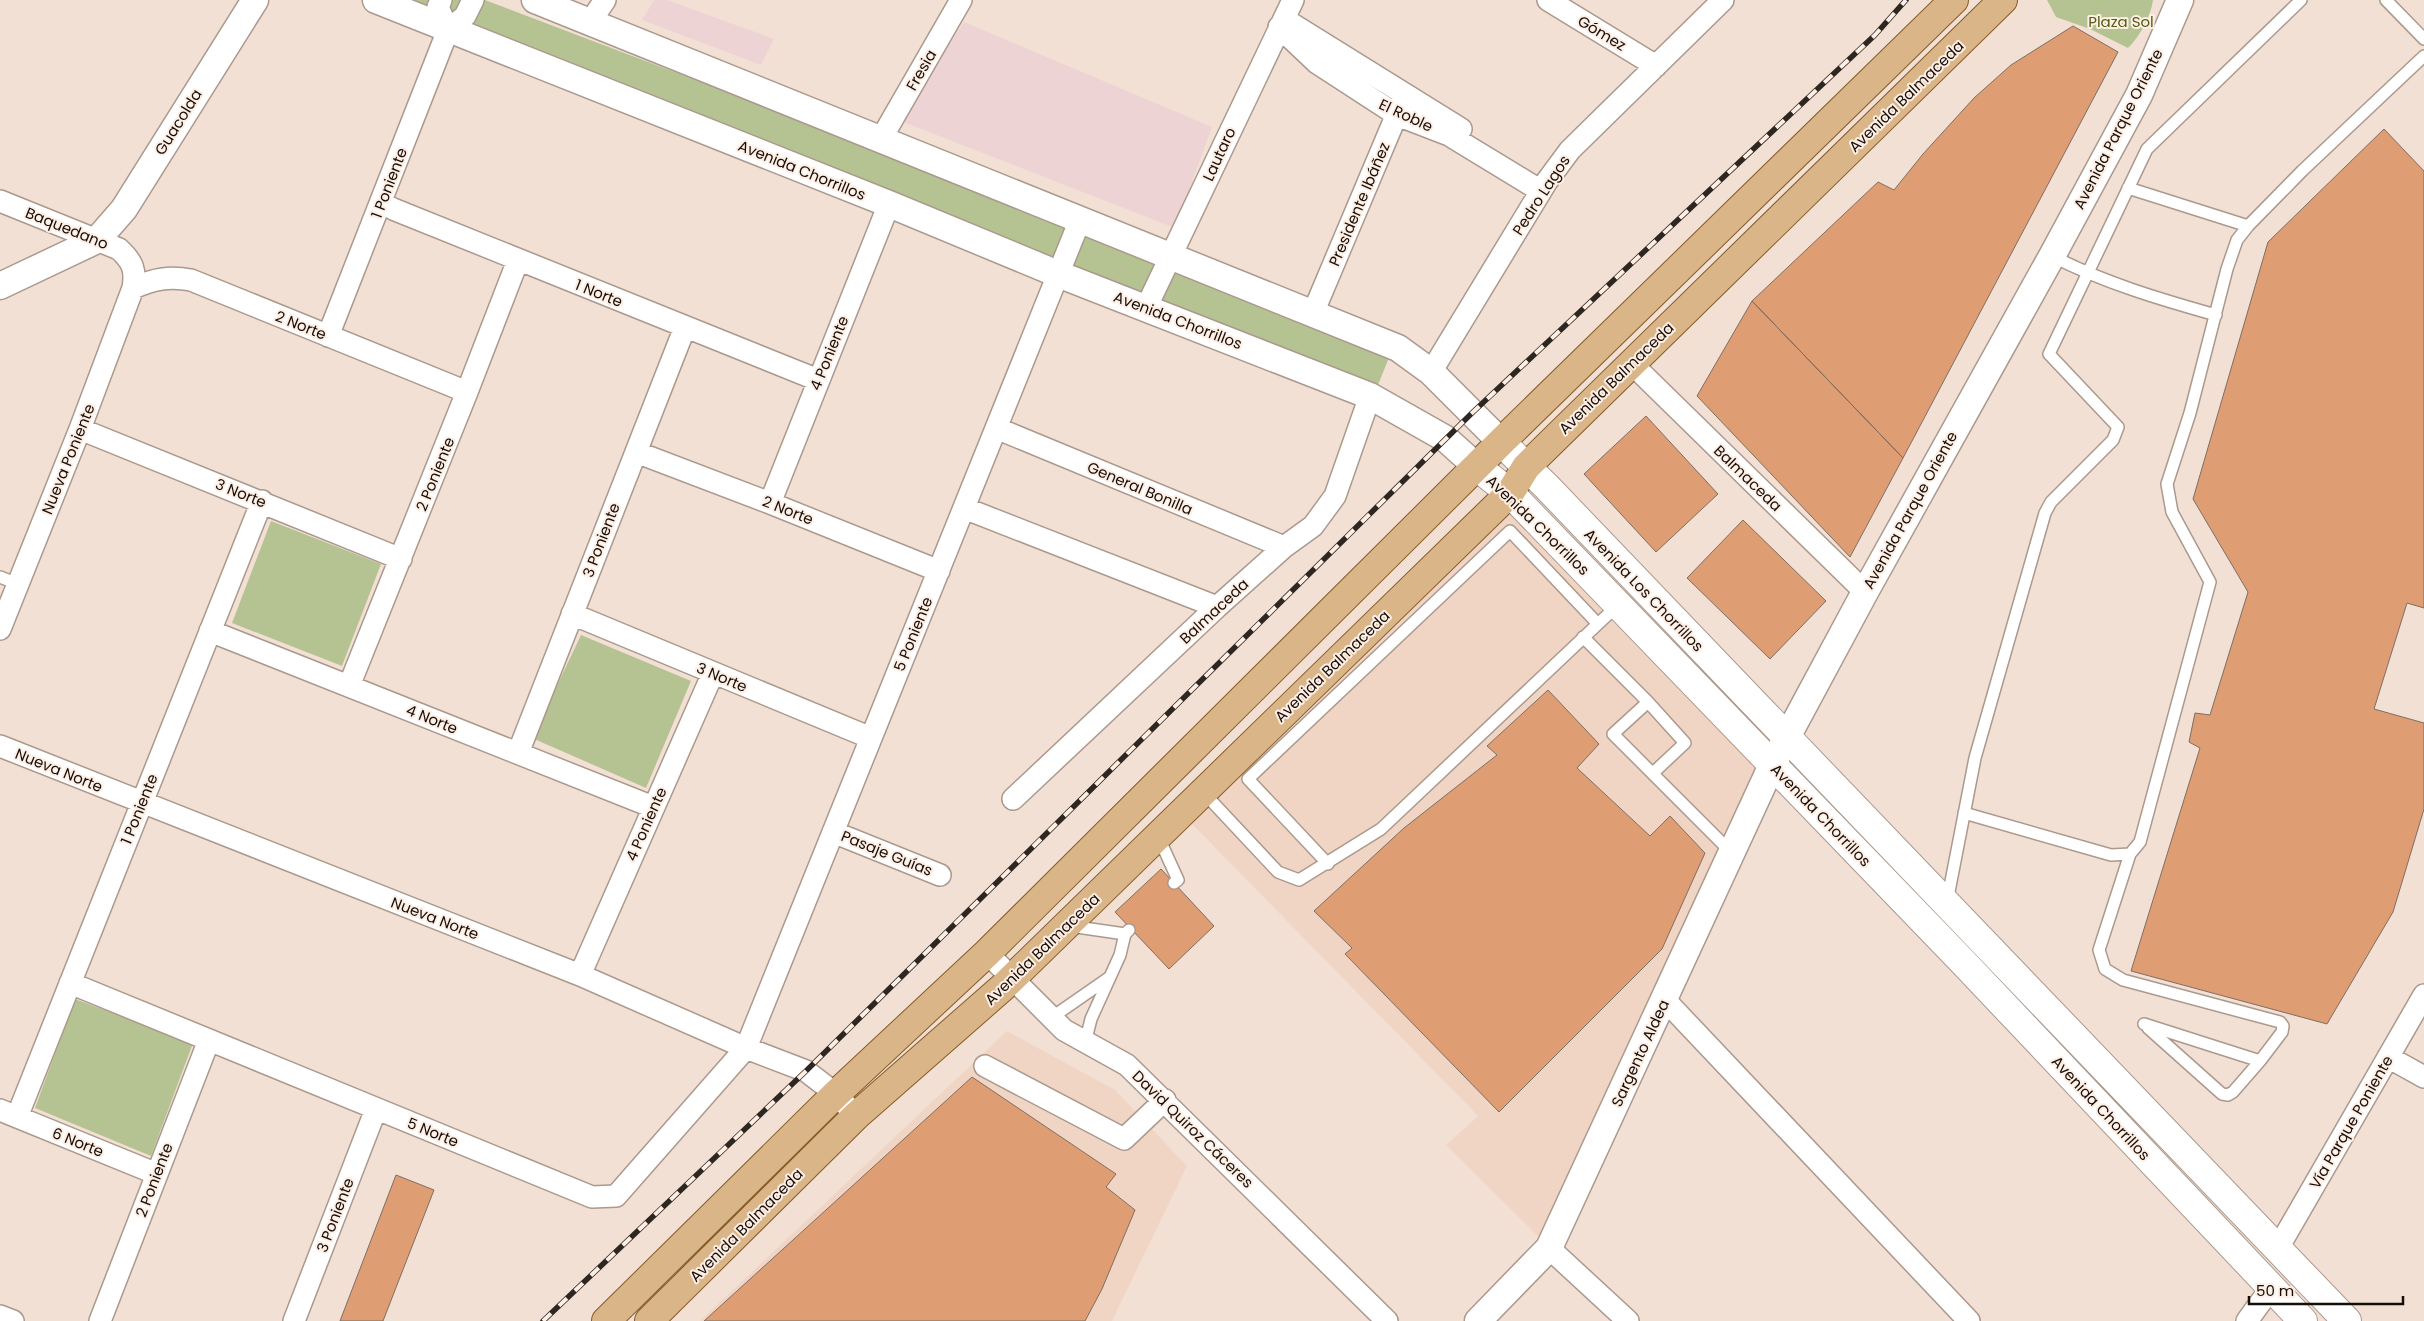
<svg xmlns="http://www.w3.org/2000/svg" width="2424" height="1321" font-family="Poppins,sans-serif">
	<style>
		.built { fill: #f0d5c5 }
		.education { fill: #eed3d4 }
		.green { fill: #b5c393 }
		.building { fill: #de9d72; stroke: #7f6e63 }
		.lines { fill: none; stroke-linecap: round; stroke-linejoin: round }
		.service-casing { stroke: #ab998d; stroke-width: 14 }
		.minor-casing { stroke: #ab998d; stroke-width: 24 }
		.tertiary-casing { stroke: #ab998d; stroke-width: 29 }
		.secondary-casing { stroke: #ab998d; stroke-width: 30 }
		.primary-casing { stroke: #855b28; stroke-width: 30 }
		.service { stroke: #fff; stroke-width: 11 }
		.minor { stroke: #fff; stroke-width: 21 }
		.tertiary { stroke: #fff; stroke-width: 26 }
		.secondary { stroke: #fff; stroke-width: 28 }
		.primary { stroke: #dab588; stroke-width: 28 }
		.rail-casing { stroke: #2e2721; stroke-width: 5.5 }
		.rail { stroke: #feeee4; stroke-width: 4; stroke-dasharray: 11; stroke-linecap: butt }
		.labels { text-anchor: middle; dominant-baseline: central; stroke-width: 4; stroke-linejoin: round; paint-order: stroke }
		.park-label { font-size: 15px; fill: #4f5f12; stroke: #feeee4 }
		.street-label { font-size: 15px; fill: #140e09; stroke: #feeee4 }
	</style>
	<rect width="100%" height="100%" fill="#f3e0d4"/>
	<!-- built -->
	<path class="built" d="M1508,511L1759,771L1545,1243L1446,1145L1478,1116L1190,822Z
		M1007,1031L1115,1090L1187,1166L1112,1321H700Z"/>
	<!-- education -->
	<path class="education" d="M654,0H667L774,39L761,65L642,20Z
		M964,22L1212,127L1175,228L898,120Z"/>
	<!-- green -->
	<path class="green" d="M406,0H485L785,114L1104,240L1140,258L1390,355L1376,390Z
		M2047,0H2153C2151,16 2140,36 2128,48L2090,29L2056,17Z
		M271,521L381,564L342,666L232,623Z
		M581,635L691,681L646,788L532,738Z
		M75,999L193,1043L151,1156L35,1108Z"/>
	<!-- building -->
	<path class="building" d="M2073,26L2118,52L1903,458L1752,301L1878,182L1894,190L1923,154L1974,98L2011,65Z
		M2384,129L2424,171V608L2407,603L2374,709L2424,723V809L2393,912L2327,1024L2131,971L2200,748L2189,742L2195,713L2210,715L2248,592L2193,499L2268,242Z
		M1752,301L1903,458L1850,557L1697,396Z
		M1646,416L1718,494L1656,552L1584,474Z
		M1743,520L1826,601L1770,659L1687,578Z
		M1548,690L1599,744L1577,768L1650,836L1670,816L1705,853L1662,949L1499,1112L1345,954L1352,948L1314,911L1404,828L1497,755L1487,746Z
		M1161,869L1214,926L1169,969L1115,912Z
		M972,1077L1116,1174L1106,1187L1135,1210L1102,1289L1085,1321H704Z
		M396,1175L434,1190L383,1321H340Z"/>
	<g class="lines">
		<!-- service casing -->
		<g class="service-casing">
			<path id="service" d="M2386,0L2424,39
				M2128,188L2248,226
				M2052,256C2105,283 2159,299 2216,315
				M0,577L18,584
				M1583,637L1648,702L1613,734L1732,853
				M1648,702L1685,743L1653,773
				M1203,792L1278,872L1299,880L1381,829L1618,605
				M1964,813L2111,855L2130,854L2140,842L2210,582L2172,512L2167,484L2190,413L2227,269L2237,240L2248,226L2302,171L2424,56
				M1158,836L1178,880L1174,883
				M2130,854L2099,950L2105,969L2123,980L2280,1022L2283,1026L2282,1032L2260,1061L2144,1024
				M1328,864L1248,779L1510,531L1598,624
				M1947,902L1975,758L2045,513L2051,502L2113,440L2118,427L2049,354L2147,149L2301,0
				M1070,926L1125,934L1129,930
				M1051,1018L1110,977
				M2148,1028L2222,1094L2228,1095L2233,1092L2260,1061
				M1085,1043L1091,1019L1120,955L1125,934"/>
		</g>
		<!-- minor casing -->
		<g class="minor-casing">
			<path id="minor" d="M441,0L438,7L448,30
				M1548,0L1656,66
				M1284,19L1461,129
				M590,22L605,0
				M1279,27L1317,63L1397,115L1449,135L1541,191
				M881,139L961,0
				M0,201L119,249C133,262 136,270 133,288L80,429L0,629
				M382,202L393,209L818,380
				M133,288C154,279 169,276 191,280L467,392
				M1146,308L1293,0
				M1313,313L1402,102
				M328,336L448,30L465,16L473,0
				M1631,363L1865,592
				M1431,372L1547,181L1570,150L1723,0
				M996,428L1284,547
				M80,429L401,559
				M636,452L770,503L939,571
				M770,503L889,204
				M964,508L1217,607
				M572,614L871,738
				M210,631L653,807
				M349,686L467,392L518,260
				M0,746L580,975L746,1048L806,1071L836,1094L856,1116
				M518,753L685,327
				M1013,799L1217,607L1284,547L1313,526L1335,496L1370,396
				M833,832L940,875
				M987,953L1064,1030L1127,1065L1387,1321
				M580,975L713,673
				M70,983L592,1197L616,1196L746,1048L1080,220
				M1665,1000L1969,1321
				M2388,1057L2424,1077
				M985,1066L1124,1139L1165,1100
				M0,1110L157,1174
				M17,1117L262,501
				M1549,1248L1628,1321
				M2278,1248L2424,995
				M0,1316L13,1321
				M100,1321L209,1040
				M294,1321L376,1109
				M2247,1321L2271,1288"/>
		</g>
		<!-- tertiary casing -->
		<g class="tertiary-casing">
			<path id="tertiary" d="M376,0L889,204L1058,274L1370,396L1446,439L1477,467
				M535,0L1398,348L1431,372L1501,442
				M0,286L97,240L124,209L255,0
				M1478,1321L1549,1248L1772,765L1865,592L2052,256L2139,95L2180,0"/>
		</g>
		<!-- secondary casing -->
		<g class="secondary-casing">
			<path id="secondary" d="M1501,442L1547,487L2347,1321
				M1477,467L1510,493L1963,962L2303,1321"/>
		</g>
		<!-- primary casing -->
		<g class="primary-casing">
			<path id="primary" d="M606,1321L836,1094L987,953L1501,442L1954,0
				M649,1321L856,1116L1003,987L1510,493L1526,467L2003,0"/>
		</g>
		<!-- service -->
		<use href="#service" class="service"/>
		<!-- minor -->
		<use href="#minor" class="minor"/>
		<!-- tertiary -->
		<use href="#tertiary" class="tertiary"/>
		<!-- secondary -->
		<use href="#secondary" class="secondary"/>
		<!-- primary -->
		<use href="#primary" class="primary"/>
		<!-- rail casing -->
		<g class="rail-casing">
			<path id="rail" d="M543,1321L806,1071L1472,413L1875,35L1906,0"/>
		</g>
		<!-- rail -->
		<use href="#rail" class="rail"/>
	</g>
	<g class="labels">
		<!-- park labels -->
		<g class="park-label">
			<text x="2121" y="21">Plaza Sol</text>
		</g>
		<!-- street labels -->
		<g class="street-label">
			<text transform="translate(1602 33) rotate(31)">Gómez</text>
			<text transform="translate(921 70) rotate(-60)">Fresia</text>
			<text transform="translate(1906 96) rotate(-44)">Avenida Balmaceda</text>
			<text transform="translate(1406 115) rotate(25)">El Roble</text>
			<text transform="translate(178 122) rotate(-58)">Guacolda</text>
			<text transform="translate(2118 129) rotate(-63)">Avenida Parque Oriente</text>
			<text transform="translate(1219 154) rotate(-65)">Lautaro</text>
			<text transform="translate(802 170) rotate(22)">Avenida Chorrillos</text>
			<text transform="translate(389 183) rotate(-69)">1 Poniente</text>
			<text transform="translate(1541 195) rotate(-57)">Pedro Lagos</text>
			<text transform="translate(1359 204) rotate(-67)">Presidente Ibáñez</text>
			<text transform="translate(67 228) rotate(22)">Baquedano</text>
			<text transform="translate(599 293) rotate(22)">1 Norte</text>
			<text transform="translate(1178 320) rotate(21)">Avenida Chorrillos</text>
			<text transform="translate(301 325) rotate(22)">2 Norte</text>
			<text transform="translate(829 353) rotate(-68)">4 Poniente</text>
			<text transform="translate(1616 378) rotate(-44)">Avenida Balmaceda</text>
			<text transform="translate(68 459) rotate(-68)">Nueva Poniente</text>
			<text transform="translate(435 474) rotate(-68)">2 Poniente</text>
			<text transform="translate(1748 478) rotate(44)">Balmaceda</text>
			<text transform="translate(1140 488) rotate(23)">General Bonilla</text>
			<text transform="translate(241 493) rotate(22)">3 Norte</text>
			<text transform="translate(788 510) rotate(22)">2 Norte</text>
			<text transform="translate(1910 510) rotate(-61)">Avenida Parque Oriente</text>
			<text transform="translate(1538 525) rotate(44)">Avenida Chorrillos</text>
			<text transform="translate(601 540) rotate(-69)">3 Poniente</text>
			<text transform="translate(1644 590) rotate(46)">Avenida Los Chorrillos</text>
			<text transform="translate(1214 611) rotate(-43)">Balmaceda</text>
			<text transform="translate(913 634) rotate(-68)">5 Poniente</text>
			<text transform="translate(1332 666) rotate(-44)">Avenida Balmaceda</text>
			<text transform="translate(722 677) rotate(23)">3 Norte</text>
			<text transform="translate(432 719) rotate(22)">4 Norte</text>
			<text transform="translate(59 770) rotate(22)">Nueva Norte</text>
			<text transform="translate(139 809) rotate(-68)">1 Poniente</text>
			<text transform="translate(1821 815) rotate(46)">Avenida Chorrillos</text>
			<text transform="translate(646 824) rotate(-66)">4 Poniente</text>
			<text transform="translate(887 853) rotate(22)">Pasaje Guías</text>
			<text transform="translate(435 918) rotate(21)">Nueva Norte</text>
			<text transform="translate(1042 949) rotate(-44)">Avenida Balmaceda</text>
			<text transform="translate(1640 1053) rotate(-65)">Sargento Aldea</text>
			<text transform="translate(2101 1108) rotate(47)">Avenida Chorrillos</text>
			<text transform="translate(2351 1122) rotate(-60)">Vía Parque Poniente</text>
			<text transform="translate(1193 1129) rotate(44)">David Quiroz Cáceres</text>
			<text transform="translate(433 1132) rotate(22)">5 Norte</text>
			<text transform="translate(78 1142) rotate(22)">6 Norte</text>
			<text transform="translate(154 1180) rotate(-69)">2 Poniente</text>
			<text transform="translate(335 1215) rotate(-69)">3 Poniente</text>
			<text transform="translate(746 1225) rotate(-45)">Avenida Balmaceda</text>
		</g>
	</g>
	<!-- scale -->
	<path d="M2249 1296v8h154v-8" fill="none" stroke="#140e09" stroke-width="2.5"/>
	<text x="2256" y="1296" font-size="15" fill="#140e09" stroke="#feeee4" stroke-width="4" paint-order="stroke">50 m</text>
</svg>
